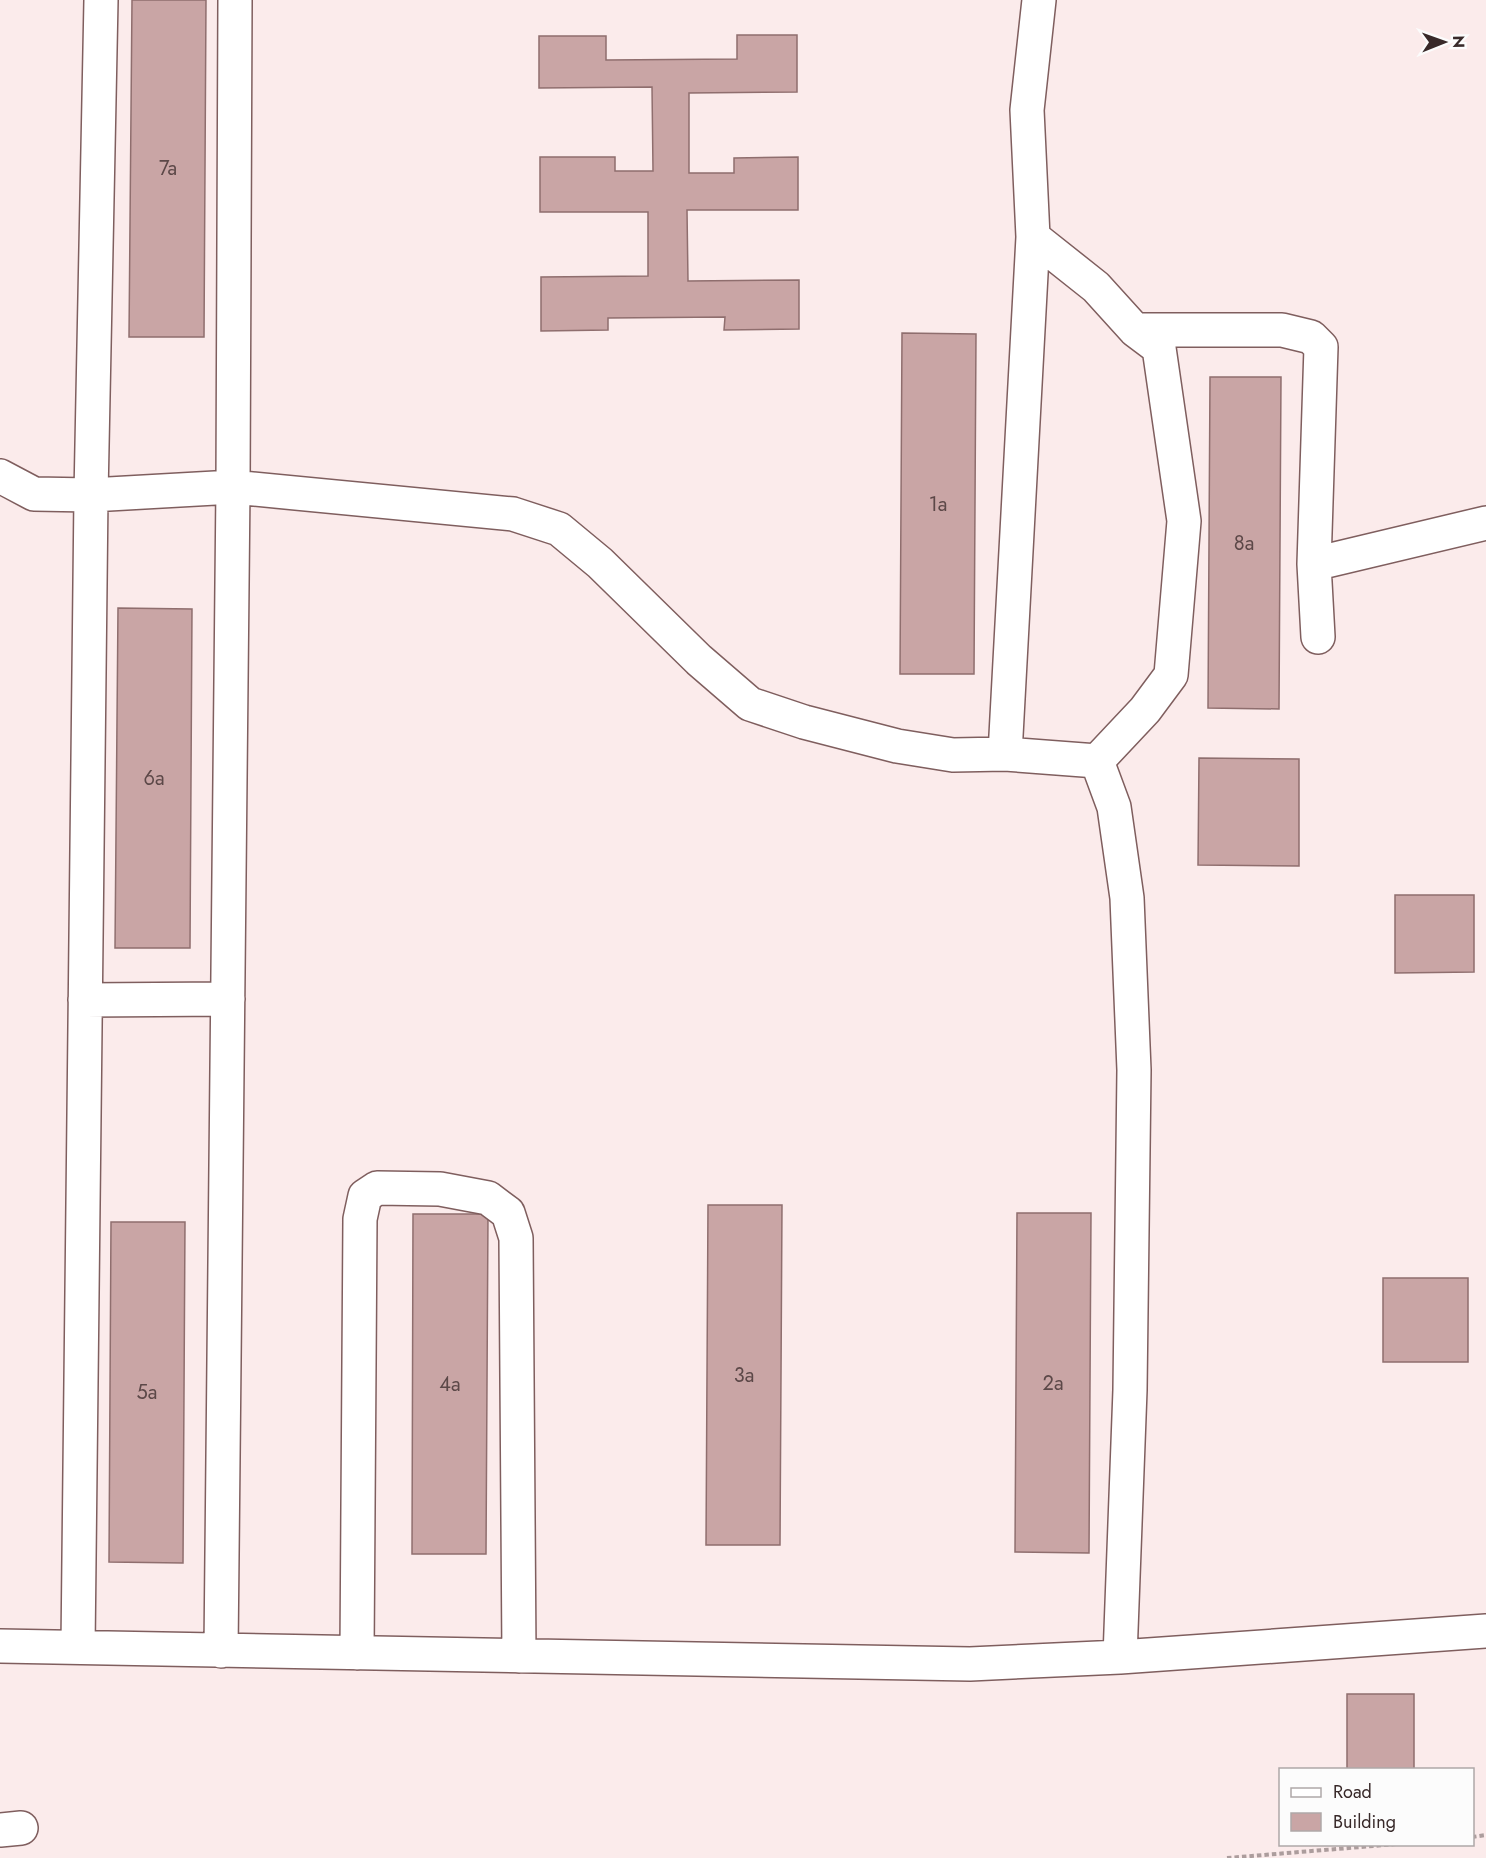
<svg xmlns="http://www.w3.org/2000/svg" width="1486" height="1858" font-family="Jost,sans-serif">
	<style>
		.building { fill: #c9a5a5; stroke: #8f6e6e; stroke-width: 1.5 }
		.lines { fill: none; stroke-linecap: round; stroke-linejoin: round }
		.minor-casing { stroke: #7f5e5e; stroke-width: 36 }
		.path { stroke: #ac9d9d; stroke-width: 4; stroke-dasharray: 4.5 3; stroke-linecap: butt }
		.minor { stroke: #fff; stroke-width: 33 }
		.labels { text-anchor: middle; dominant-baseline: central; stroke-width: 4.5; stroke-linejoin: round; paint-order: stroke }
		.number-label { font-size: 20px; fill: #5c4848 }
	</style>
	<rect width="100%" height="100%" fill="#fbebeb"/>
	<!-- building -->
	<path class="building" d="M132,0H206L204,337H129Z
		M737,35H797V92L689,93V173H734V158L798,157V210H687L688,281L799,280V329L724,330L725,317L608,318V330L541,331V277L648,276V212H540V157H615V171H653L652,87L539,88V36H606V60L737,59Z
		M902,333L976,334L974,674H900Z
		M1210,377H1281L1279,709L1208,708Z
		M118,608L192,609L190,948H115Z
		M1199,758L1299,759V866L1198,865Z
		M1395,895H1474V972L1395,973Z
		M708,1205H782L780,1545H706Z
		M1017,1213H1091L1089,1553L1015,1552Z
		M413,1214H488L486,1554H412Z
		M111,1222H185L183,1563L109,1562Z
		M1383,1278H1468V1362H1383Z
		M1347,1694H1414V1770H1347Z"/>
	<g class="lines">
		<!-- minor casing -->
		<g class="minor-casing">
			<path id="minor" d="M1033,237L1096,287L1135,330L1159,348L1184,521L1171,675L1145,710L1097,761
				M1135,330H1282L1311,337L1321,347L1314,564L1318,637
				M0,476L34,494L91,495L233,487L513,514L559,529L600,563L699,660L750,704L804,722L897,746L953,755L1005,754L1097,761
				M1314,564L1486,523
				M1005,754L1033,237L1027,110L1039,0
				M1097,761L1114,807L1127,898L1134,1070L1130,1390L1120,1657
				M85,1000L228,999
				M0,1646L970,1664L1120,1657L1486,1631
				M78,1647L91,495L101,0
				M221,1651L233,487L235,0
				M357,1653L360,1219L365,1196L377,1188L440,1189L488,1198L508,1213L516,1238L519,1656
				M0,1830L21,1828"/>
		</g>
		<!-- path -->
		<path class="path" d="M1472,1837L1486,1835
			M1227,1858L1397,1844"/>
		<!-- minor -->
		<use href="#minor" class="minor"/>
	</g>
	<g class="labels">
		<!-- number labels -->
		<g class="number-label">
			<text x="168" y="168">7a</text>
			<text x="938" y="504">1a</text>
			<text x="1244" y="543">8a</text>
			<text x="154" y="778">6a</text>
			<text x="744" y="1375">3a</text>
			<text x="1053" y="1383">2a</text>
			<text x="450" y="1384">4a</text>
			<text x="147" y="1392">5a</text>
		</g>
	</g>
	<!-- legend -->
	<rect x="1279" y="1768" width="195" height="78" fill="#fcfcfc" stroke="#aea8a8" stroke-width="1.5"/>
	<rect x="1291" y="1788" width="30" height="9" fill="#ffffff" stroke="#aea8a8" stroke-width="1.5"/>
	<text x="1333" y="1798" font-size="18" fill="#382929">Road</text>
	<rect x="1291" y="1813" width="30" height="18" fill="#c9a5a5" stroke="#aea8a8" stroke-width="1.5"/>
	<text x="1333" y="1828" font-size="18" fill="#382929">Building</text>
	<!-- north arrow -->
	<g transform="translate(1444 42) rotate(89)" stroke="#fcfcfc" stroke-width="4.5" paint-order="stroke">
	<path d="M0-4.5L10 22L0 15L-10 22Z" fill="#382929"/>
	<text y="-9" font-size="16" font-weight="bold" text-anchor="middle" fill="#382929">N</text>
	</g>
</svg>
